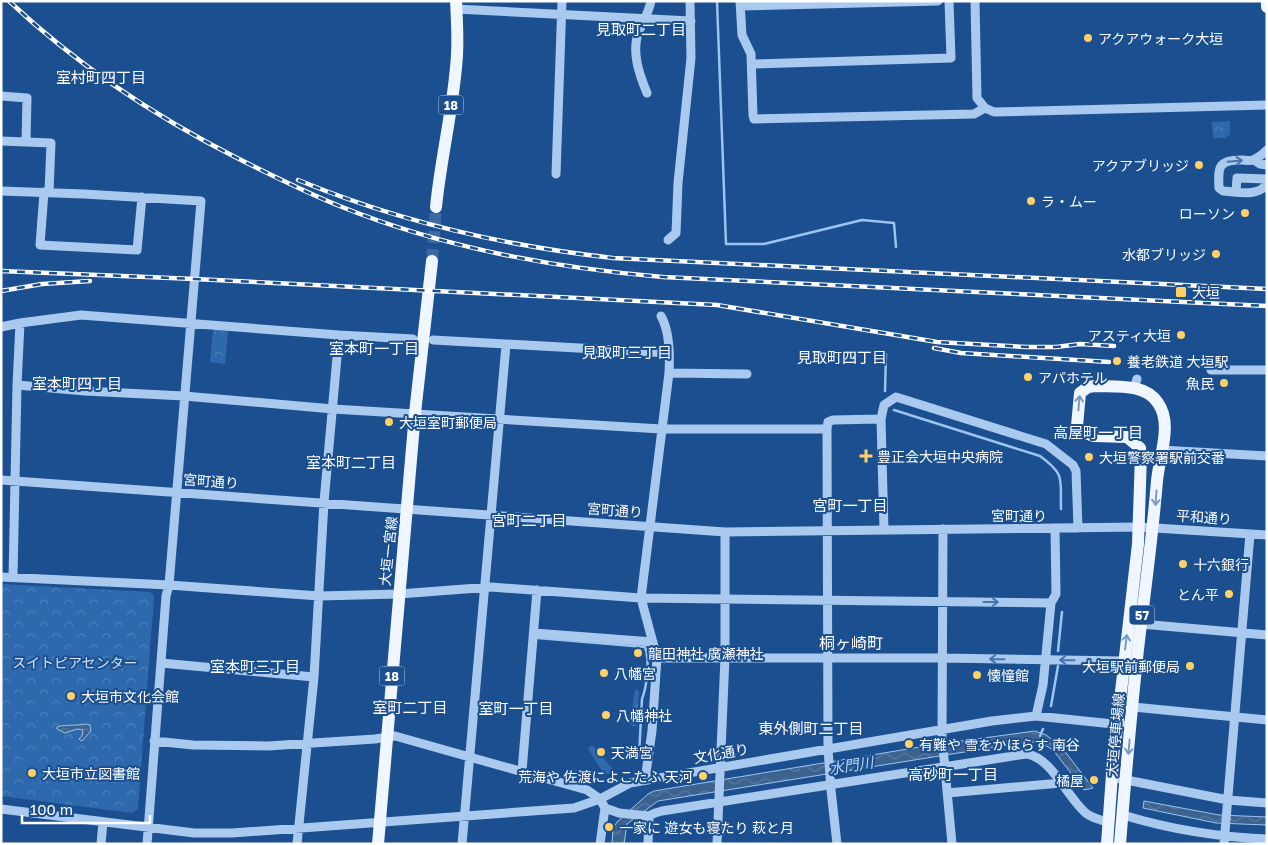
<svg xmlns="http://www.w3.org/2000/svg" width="1268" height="845" font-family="'Golos Text','Noto Sans JP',sans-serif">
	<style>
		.forest { fill: url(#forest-firs) }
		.park { fill: url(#park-crowns) }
		.water { fill: url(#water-waves); stroke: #9cc4f0 }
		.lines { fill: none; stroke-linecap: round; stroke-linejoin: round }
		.stream { stroke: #9cc4f0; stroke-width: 2.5 }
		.major-tunnel { stroke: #3d69a0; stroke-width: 12; stroke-dasharray: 12 6; stroke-linecap: butt }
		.minor { stroke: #a9c9ee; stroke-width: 9 }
		.major { stroke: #f0f6ff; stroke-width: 12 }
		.rail-casing { stroke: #fff; stroke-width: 4.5 }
		.rail { stroke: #1b4f8f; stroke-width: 2.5; stroke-dasharray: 8; stroke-linecap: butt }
		.oneway { stroke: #4674ac }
		.oneway2 { stroke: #7b9ac1 }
		.poi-dot { fill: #ffd166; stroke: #1b4f8f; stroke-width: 2 }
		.labels { text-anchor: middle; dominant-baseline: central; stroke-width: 4; stroke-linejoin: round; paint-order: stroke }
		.shield { fill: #1b4f8f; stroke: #bbcadd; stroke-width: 1 }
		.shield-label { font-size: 12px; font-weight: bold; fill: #fff }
		.poi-label { font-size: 14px; fill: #fff; stroke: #1b4f8f; text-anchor: start }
		.street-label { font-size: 14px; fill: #fff; stroke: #1b4f8f }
		.park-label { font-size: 14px; fill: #cfe3fa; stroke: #1b4f8f }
		.neighbourhood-label { font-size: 15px; fill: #fff; stroke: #1b4f8f }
		.water-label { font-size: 15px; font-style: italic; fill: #b5d3f5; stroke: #1b4f8f }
		.quarter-label { font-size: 16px; fill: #fff; stroke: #1b4f8f }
	</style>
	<defs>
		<pattern id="forest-firs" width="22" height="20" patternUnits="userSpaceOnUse" patternTransform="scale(1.25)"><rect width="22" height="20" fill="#2e69ad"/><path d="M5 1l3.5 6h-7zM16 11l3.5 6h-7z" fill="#4d80b9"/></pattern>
		<pattern id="park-crowns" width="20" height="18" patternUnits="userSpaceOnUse" patternTransform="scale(1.25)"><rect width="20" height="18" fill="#2e69ad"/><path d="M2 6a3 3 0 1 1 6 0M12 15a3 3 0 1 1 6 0" fill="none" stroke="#4d80b9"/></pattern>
		<pattern id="water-waves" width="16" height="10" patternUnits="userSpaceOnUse" patternTransform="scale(1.25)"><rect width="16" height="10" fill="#3c6290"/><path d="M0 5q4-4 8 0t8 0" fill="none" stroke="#597aa1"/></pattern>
	</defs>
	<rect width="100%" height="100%" fill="#1b4f8f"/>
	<!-- forest -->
	<path class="forest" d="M635,689L639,691L636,726L634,727L630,724Z
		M590,746H593L613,769L612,773L604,774L588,749Z"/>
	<!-- park -->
	<path class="park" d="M1230,121V134L1225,138H1213L1212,122Z
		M213,330L228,331L225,364L210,362Z
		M1,584L150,592L154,596L138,809L132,813L1,796Z"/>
	<!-- water -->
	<path class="water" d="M87,724L90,725L91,731L82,741L79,739L82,736L83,730L77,729L65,733L57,729V727C67,724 77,726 87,724Z
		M1035,731L1046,735L1060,745L1093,788L1084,790L1053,750L1040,742H1027L658,801L627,824L624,844H612L613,828L617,822L648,794L654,791L932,745Z
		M1144,801L1219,815L1267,817V825L1216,823L1143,808Z"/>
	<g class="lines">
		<!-- stream -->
		<path class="stream" d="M717,1L726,244H764L862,220L894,223L896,247
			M885,391L886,354
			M894,410L1040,456C1066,475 1060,479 1061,509
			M538,638L645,647C650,660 647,686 642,699L639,756
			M1058,651L1062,612
			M1051,706L1058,666
			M1040,736L1043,729"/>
		<!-- major-tunnel -->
		<path class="major-tunnel" d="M432,261L436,207"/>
		<!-- minor -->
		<path class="minor" d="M740,1L742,35L751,54L753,115L754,119L974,114L985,108
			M975,1L977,98L985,108L994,112L1267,105
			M741,6L938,1
			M456,9L691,21
			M752,64L951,58L949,1
			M647,93C639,74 631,51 639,31C643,21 649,12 651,1
			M1,96L27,98L26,142
			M1,141L51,143L49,192
			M1267,150C1263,154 1258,158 1253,160C1250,161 1245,160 1241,160C1218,160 1218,167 1219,188L1223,191C1238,192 1258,197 1267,184
			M1254,160L1260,164L1267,165
			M556,174L562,1
			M1,191L84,194L201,201L169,585L166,596L147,844
			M1236,191L1237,178L1267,179
			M44,192L40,245L137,250L142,197
			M668,240L676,233L678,183L691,58L690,1
			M1,327L20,323L81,315L339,335L413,339
			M433,340L669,353
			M1211,370H1267
			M669,373L747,374
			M17,385L85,391L184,396L333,409L661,429H827L828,749L831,790L837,844
			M1134,388L1137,379
			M827,429L828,422L833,420L881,419
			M1161,450L1267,456
			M1,480L725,532L1139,527L1267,535
			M943,529L942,737L952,844
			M884,530L881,419L884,405L896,397L1046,444L1073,465L1076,471L1078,528
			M1,577L169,585L319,596L399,594L491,587L641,598L1051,603
			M13,577L17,385L20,323
			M1141,624L1267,635
			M534,633L653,642
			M657,658H943L1124,661
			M161,663L314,677
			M1133,707L1267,720
			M1036,716L1043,685L1051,603L1056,594L1055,528
			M154,741L193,745L268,746L375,739L395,736L587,790L600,799L605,808L619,813L649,816L655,813L662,811L1026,754C1052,757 1067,798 1087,814C1092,818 1102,820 1109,823
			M522,771L537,590
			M1111,777L1228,800L1267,803
			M645,780L652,731L657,658L641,598L669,373C670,355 670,332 661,316
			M947,793L1061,783
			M1,809L194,833H232L574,808L600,799L630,783L992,721L1036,716L1123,725
			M1123,815C1169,829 1218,837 1267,839
			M101,844L103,822
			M297,844L314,677L324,502L339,335
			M462,844L506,345
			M600,844L605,808
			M648,844L649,816
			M717,844L725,657V532
			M1224,844L1250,534"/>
		<!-- major -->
		<path class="major" d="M1267,1V7
			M436,207C441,156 454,106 457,55C458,37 457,19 456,1
			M378,844L415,413L432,261
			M1107,844L1113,761L1138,544L1141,455L1140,448L1127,437L1094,436L1080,431L1077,426L1080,393L1088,387L1095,386C1116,387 1145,383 1158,403C1173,424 1159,457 1157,481C1153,529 1147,576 1141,624C1132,697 1126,771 1120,844"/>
		<!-- rail casing -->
		<g class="rail-casing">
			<path id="rail" d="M9,1C77,65 156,117 239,159C273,176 307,193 342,207C444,248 554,268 663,277L1267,306
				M298,180C400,222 504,246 613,258L1267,289
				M1,271L195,279L717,305L937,342L1027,347H1056L1080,344L1114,346
				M1,291L42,284L90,281
				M934,348L961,353L1109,362"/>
		</g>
		<!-- rail -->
		<use href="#rail" class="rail"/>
	</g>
	<!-- one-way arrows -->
	<defs><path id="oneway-shaft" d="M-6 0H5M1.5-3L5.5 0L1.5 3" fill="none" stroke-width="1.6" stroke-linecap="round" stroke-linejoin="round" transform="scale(1.25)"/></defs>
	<g class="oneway">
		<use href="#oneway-shaft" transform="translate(1235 161) rotate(-5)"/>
		<use href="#oneway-shaft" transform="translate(991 602)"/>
		<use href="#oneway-shaft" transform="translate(997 659) rotate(-179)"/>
		<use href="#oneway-shaft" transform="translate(1067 660) rotate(-179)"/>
	</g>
	<g class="oneway2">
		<use href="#oneway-shaft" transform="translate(1079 403) rotate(-85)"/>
		<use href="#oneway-shaft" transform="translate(1156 498) rotate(94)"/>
		<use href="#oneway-shaft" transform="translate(1126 642) rotate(-83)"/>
		<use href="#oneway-shaft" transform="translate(1129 747) rotate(95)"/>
	</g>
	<!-- markers -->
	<g class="poi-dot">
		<circle cx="1088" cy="38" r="5"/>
		<circle cx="1199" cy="165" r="5"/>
		<circle cx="1031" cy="201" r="5"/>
		<circle cx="1245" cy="213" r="5"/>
		<circle cx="1216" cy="254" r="5"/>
		<rect x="1175" y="286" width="12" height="12" rx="2.5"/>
		<circle cx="1181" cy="335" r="5"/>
		<circle cx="1117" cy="361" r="5"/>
		<circle cx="1028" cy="377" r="5"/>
		<circle cx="1224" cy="383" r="5"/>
		<circle cx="389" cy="422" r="5"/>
		<path d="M863.5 448.5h5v5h5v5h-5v5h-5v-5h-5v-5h5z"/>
		<circle cx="1089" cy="457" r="5"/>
		<circle cx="1183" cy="564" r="5"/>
		<circle cx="1229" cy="594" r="5"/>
		<circle cx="638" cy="653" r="5"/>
		<circle cx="1190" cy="666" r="5"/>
		<circle cx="604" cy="673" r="5"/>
		<circle cx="977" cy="675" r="5"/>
		<circle cx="71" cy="696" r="5"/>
		<circle cx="606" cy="715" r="5"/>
		<circle cx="909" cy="744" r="5"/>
		<circle cx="601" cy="752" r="5"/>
		<circle cx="32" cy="773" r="5"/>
		<circle cx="703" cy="776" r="5"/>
		<circle cx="1094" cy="780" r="5"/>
		<circle cx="609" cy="827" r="5"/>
	</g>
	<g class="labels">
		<!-- shield labels -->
		<g class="shield">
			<rect x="438.5" y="95.5" width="25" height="19" rx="4"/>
			<rect x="1129.5" y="605.5" width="25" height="19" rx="4"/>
			<rect x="379.5" y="666.5" width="25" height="19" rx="4"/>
		</g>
		<g class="shield-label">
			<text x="451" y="105">18</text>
			<text x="1142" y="615">57</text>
			<text x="392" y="676">18</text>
		</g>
		<!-- poi labels -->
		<g class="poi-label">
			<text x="1098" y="38">アクアウォーク大垣</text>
			<text x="1189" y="165" text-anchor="end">アクアブリッジ</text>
			<text x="1041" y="201">ラ・ムー</text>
			<text x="1235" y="213" text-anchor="end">ローソン</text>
			<text x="1206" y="254" text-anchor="end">水都ブリッジ</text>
			<text x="1192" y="292">大垣</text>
			<text x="1171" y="335" text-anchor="end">アスティ大垣</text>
			<text x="1127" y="361">養老鉄道 大垣駅</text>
			<text x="1038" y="377">アパホテル</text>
			<text x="1214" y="383" text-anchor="end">魚民</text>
			<text x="399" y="422">大垣室町郵便局</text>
			<text x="877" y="456">豊正会大垣中央病院</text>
			<text x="1099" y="457">大垣警察署駅前交番</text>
			<text x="1193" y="564">十六銀行</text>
			<text x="1219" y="594" text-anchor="end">とん平</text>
			<text x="648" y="653">龍田神社 廣瀬神社</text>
			<text x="1180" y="666" text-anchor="end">大垣駅前郵便局</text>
			<text x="614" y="673">八幡宮</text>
			<text x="987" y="675">懐憧館</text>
			<text x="81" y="696">大垣市文化会館</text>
			<text x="616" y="715">八幡神社</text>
			<text x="919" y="744">有難や 雪をかほらす 南谷</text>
			<text x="611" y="752">天満宮</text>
			<text x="42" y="773">大垣市立図書館</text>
			<text x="693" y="776" text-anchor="end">荒海や 佐渡によこたふ 天河</text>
			<text x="1084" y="780" text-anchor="end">橘屋</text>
			<text x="619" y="827">一家に 遊女も寝たり 萩と月</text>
		</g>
		<!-- street labels -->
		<g class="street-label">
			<text transform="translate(211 481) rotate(4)">宮町通り</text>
			<text transform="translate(615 510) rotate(4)">宮町通り</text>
			<text x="1019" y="515">宮町通り</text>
			<text transform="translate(1204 517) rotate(4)">平和通り</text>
			<text transform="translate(388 551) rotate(-84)">大垣一宮線</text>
			<text transform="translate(1115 735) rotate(-85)">大垣停車場線</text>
			<text transform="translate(721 753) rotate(-10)">文化通り</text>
		</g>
		<!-- park labels -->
		<g class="park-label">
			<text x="75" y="662">スイトピアセンター</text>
		</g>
		<!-- neighbourhood labels -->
		<g class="neighbourhood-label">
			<text x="641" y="29">見取町二丁目</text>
			<text x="101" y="77">室村町四丁目</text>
			<text x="374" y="348">室本町一丁目</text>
			<text x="627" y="352">見取町三丁目</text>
			<text x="842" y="357">見取町四丁目</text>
			<text x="77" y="383">室本町四丁目</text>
			<text x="1098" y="432">高屋町一丁目</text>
			<text x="351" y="462">室本町二丁目</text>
			<text x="850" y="505">宮町一丁目</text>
			<text x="529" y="520">宮町二丁目</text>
			<text x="255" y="666">室本町三丁目</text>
			<text x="410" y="707">室町二丁目</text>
			<text x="516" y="708">室町一丁目</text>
			<text x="811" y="728">東外側町二丁目</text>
			<text x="953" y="774">高砂町一丁目</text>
		</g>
		<!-- water labels -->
		<g class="water-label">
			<text transform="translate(851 765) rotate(-9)">水門川</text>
		</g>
		<!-- quarter labels -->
		<g class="quarter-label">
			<text x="851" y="643">桐ヶ崎町</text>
		</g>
	</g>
	<!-- border -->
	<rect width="1268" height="845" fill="none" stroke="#ffffff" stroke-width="5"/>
	<!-- scale -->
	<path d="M22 815v8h128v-8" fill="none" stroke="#ffffff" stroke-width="2.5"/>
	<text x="30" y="815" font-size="15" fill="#ffffff" stroke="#1b4f8f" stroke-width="4" paint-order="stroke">100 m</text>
</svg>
